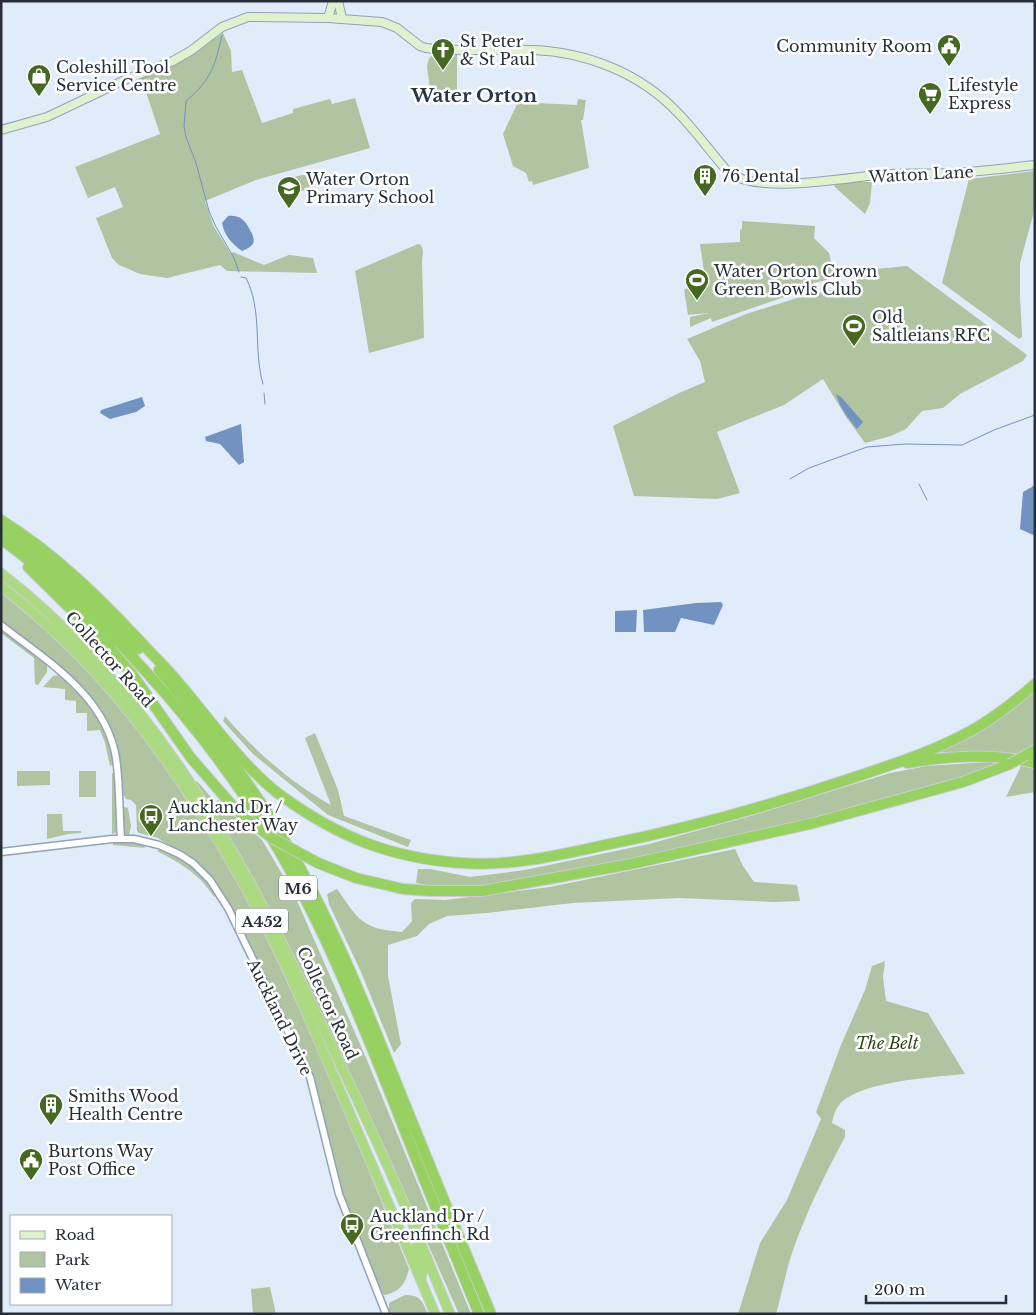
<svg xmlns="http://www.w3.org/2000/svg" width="1036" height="1315" font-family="'Libre Baskerville',serif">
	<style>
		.green { fill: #b0c4a2 }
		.water { fill: #7292c1 }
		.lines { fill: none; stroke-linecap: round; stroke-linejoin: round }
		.stream { stroke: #7292c1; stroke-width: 1 }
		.tertiary-casing { stroke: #92a2b9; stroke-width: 9 }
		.secondary-casing { stroke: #92a2b9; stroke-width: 10 }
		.trunk-casing { stroke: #cbcdcf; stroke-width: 11 }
		.motorway-casing { stroke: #cbcdcf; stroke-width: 12 }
		.tertiary { stroke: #fff; stroke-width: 6 }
		.secondary { stroke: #e0f1d0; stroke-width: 8 }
		.trunk { stroke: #abda82; stroke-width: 9 }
		.motorway { stroke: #96d162; stroke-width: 10 }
		.motorway-bridge-casing { stroke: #cbcdcf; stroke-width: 12; stroke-linecap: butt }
		.motorway-bridge { stroke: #96d162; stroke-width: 10 }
		.labels { text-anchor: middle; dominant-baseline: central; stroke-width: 5; stroke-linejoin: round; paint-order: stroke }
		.shield { fill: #fff; stroke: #686d74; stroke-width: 1 }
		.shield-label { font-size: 15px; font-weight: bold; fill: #282e38 }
		.poi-label { font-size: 16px; fill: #282e38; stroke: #fff; text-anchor: start }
		.street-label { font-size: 16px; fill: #282e38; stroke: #fff }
		.park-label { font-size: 16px; font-style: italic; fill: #2a460f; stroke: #fff }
		.quarter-label { font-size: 19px; font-weight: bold; fill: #283548; stroke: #fff }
	</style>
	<rect width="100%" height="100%" fill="#e1ecfa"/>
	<!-- green -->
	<path class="green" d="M223,33L231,51L232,72L242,70L262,123L293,113V109L330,99L332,104L355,98L370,148L256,180L205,201L214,227L231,254L233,252L264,265L289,255L313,258L317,273L227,271L220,265L167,278L140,274L119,265L112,258L96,218L123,207L115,187L88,198L75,167L160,134L141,77L159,73L193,54Z
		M457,52V99L431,98L427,66L429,59L434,53Z
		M578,99L586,100L583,120H581L589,168L533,185L532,181L529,182L526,173L513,166L503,134L518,102L577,105Z
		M1035,171V208L1020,263V298L1022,333V337L1019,339L942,283L969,179Z
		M311,173L314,188L289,194L285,179Z
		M836,182H872L870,203L865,214L837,189L834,186Z
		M742,221L815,226L814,238L829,253L835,278L813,283V287L712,322L711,318L690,327V317L709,313L688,315L684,289L706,286L700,244L740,242V230L742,229Z
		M418,244L421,245L423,251L422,263L424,338L369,353L355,271Z
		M907,266L1027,355L1023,361L960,394L943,408L922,411L906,429L891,436L865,443L846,417L823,379L784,405L717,432L740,493L717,499L634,496L613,426L679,393L705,382L700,361L687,339L746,314L797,298L845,287L876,269Z
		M1,593L71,651L140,732L161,759L188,803L200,819L233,874L261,926L326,1066L409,1269C405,1284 401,1291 385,1295L381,1292L349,1215L337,1179L319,1097L308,1063L225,895L207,872L187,854L168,845L158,838L139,833L137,831L136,805L131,800L126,799L122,793L119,758L86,692L76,681L1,622Z
		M4,632L47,665V672L38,685L35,684L34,658L1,633Z
		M59,675C83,694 116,733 113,765L110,766L105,743L100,730L87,731V713H76V701L65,700V689L43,687L53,676Z
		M1035,690V744L1018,753L939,752L992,724Z
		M225,716C255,751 291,783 331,805L305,738L315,733L338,790L344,816L411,840L408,847L328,815L253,754L223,721Z
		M1003,761L948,783L817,818L668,851L492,886H431L416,883L418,869H430L470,877L525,870L649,844L754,815L890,773L927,766Z
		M1021,766L1035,769V792L1006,797Z
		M50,771V785L17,786V771Z
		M79,771H96V797H79Z
		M112,773L115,774L117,832L112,834Z
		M195,781L198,782L215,802L219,800L233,815L262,840L294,894L367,1060L471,1314H459C408,1199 357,1085 301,973C268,907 235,842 195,781Z
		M124,807L128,808L131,826L129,836L125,834L123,829V809Z
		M47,814H62L63,831H81V833L68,834L47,839Z
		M113,842L142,843L145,848L113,845Z
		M161,849C185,858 204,874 217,895L214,897C200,874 180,863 157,851Z
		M735,849L743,866L754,882L797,885L800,901L774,902L679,898L573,903L487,913L447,916L429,924L417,936L388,945V976L401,1044L394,1053L361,972L329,904L327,894L337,889C359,920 362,929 402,932L412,921L411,903L415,899L445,900L550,887Z
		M885,961L883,977L886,1001L928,1013L965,1074C936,1077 858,1081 839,1105C835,1110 833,1117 832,1123L845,1130V1137C825,1174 807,1211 793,1250C786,1270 782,1293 776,1314H738L760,1243L787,1200L821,1119L816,1112L841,1045L865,990L872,966Z
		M270,1287L276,1314H253L251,1289Z
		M405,1295C421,1295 422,1301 428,1314H389V1303Z"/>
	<!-- water -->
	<path class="water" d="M228,216C240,215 245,220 250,230C257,242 254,246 242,251C232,244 224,235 222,223Z
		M836,394L841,397L863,422L857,429C848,418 840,408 836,394Z
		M142,397L145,406L136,412L110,419L100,413L101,410Z
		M241,424L244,462L239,465L220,444L206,441L205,437Z
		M1035,485V536L1020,529L1023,492Z
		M721,602L723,605L714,625L681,618L675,632H644L643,610L696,603Z
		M637,610L636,632H615V611Z"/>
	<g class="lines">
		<!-- stream -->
		<path class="stream" d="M222,35C215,66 211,80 186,101L184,126L186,137L196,163L209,211L216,227L234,258L239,272
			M241,277L246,278C263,311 253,351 263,384
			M264,393L265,404
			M790,479L809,468L867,447L905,444L962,445L994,430L1035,415
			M919,484L927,500"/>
		<!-- tertiary casing -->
		<g class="tertiary-casing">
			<path id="tertiary" d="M1,625C47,661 106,696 116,758C120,785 119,812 121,839
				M1,852L112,839H134L159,845L179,854L193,863L210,880L228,908L310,1077L339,1194L386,1314"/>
		</g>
		<!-- secondary casing -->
		<g class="secondary-casing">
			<path id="secondary" d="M338,1L342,18
				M328,18L333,1
				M1,130L47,117L127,79L173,61L192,50L222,27L248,17L328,18L382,22L397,28L420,46L426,48C461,52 498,49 533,50C586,52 640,73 677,112C696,131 711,153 729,173C762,195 847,177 887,174C908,173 930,174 951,173C979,172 1008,168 1035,165"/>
		</g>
		<!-- trunk casing -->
		<g class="trunk-casing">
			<path id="trunk" d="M1,573C154,691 247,865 327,1036C346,1076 365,1116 383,1156C407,1208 428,1261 450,1314
				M1,586C37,615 71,645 102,680C175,762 238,866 285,965C302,1000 316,1036 332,1072C367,1152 401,1233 435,1314
				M416,1247L423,1265L421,1280"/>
		</g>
		<!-- motorway casing -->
		<g class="motorway-casing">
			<path id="motorway" d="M1,520C54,553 98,596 141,642C153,656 167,668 178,682C209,718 245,770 283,797C340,838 392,858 461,863C510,867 558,855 605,845C685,829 765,807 843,781C882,768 924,755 961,736C988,723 1012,704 1035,684
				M6,530L85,596L138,649
				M1,539C21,554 41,569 59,585C144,662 219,750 278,849C324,928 358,1013 392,1098C420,1171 450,1242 479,1314
				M28,567L107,645L132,674L191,758L231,804L244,817
				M159,670C208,727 254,787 292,853C336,931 369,1014 402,1097C431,1169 461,1242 491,1314
				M1026,755L1035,750
				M907,763C950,756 992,753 1035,763
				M318,863L356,878L403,889L432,891H482L631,864L814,823L963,782L1010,764"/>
		</g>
		<!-- tertiary -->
		<use href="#tertiary" class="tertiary"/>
		<!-- secondary -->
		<use href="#secondary" class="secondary"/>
		<!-- trunk -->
		<use href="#trunk" class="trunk"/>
		<!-- motorway -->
		<use href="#motorway" class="motorway"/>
		<!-- motorway-bridge casing -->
		<g class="motorway-bridge-casing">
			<path id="motorway-bridge" d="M1010,764L1026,755
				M244,817L272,838L318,863"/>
		</g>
		<!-- motorway-bridge -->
		<use href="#motorway-bridge" class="motorway-bridge"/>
	</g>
	<!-- icons -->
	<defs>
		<g id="civic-pin" transform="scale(1.25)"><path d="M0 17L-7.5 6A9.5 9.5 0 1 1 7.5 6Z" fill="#456922" stroke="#fff"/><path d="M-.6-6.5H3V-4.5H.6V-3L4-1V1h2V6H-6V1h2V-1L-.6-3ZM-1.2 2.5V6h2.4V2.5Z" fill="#fff"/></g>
		<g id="church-pin" transform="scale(1.25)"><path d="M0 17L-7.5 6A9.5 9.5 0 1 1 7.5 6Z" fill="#456922" stroke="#fff"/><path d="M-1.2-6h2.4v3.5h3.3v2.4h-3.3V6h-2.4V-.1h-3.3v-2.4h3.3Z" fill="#fff"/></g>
		<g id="shop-pin" transform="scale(1.25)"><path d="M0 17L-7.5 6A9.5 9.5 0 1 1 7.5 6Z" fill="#456922" stroke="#fff"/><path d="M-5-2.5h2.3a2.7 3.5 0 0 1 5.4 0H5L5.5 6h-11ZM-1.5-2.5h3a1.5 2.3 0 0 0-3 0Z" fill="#fff"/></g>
		<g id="supermarket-pin" transform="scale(1.25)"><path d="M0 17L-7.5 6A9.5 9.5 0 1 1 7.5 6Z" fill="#456922" stroke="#fff"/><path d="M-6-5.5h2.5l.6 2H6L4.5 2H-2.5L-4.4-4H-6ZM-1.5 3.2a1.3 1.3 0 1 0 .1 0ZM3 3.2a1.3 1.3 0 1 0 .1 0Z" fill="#fff"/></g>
		<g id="building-pin" transform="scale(1.25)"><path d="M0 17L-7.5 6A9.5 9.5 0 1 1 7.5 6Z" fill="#456922" stroke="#fff"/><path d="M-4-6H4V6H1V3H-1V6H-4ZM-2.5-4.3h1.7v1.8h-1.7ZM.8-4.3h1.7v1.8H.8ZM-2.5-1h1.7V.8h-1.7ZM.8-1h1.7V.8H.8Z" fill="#fff"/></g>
		<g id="school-pin" transform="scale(1.25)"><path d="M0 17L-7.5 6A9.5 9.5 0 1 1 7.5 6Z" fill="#456922" stroke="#fff"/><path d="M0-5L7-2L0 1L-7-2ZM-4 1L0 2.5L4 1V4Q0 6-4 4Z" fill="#fff"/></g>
		<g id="stadium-pin" transform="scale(1.25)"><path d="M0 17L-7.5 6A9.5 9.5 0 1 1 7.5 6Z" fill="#456922" stroke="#fff"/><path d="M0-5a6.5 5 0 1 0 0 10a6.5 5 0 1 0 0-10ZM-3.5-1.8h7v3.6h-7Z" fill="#fff"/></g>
		<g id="bus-pin" transform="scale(1.25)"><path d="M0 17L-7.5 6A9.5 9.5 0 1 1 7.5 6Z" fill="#456922" stroke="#fff"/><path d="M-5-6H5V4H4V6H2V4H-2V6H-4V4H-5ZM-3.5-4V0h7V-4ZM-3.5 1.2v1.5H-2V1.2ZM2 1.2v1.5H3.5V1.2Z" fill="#fff"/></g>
	</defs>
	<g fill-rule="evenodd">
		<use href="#civic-pin" x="949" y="46"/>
		<use href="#church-pin" x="443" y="50"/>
		<use href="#shop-pin" x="39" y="76"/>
		<use href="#supermarket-pin" x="930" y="94"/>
		<use href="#building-pin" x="705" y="176"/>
		<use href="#school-pin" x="289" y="188"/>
		<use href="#stadium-pin" x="697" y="280"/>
		<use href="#stadium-pin" x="854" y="326"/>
		<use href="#bus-pin" x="151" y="816"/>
		<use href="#building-pin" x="51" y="1105"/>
		<use href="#civic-pin" x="31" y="1160"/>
		<use href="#bus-pin" x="352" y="1225"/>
	</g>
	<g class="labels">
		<!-- shield labels -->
		<g class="shield">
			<rect x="279" y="875.5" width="38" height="25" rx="4"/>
			<rect x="236" y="908.5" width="52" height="25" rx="4"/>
		</g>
		<g class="shield-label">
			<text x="298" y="888">M6</text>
			<text x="262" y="921">A452</text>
		</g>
		<!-- poi labels -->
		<g class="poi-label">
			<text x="460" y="41">St Peter<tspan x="460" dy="18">&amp; St Paul</tspan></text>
			<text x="932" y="46" text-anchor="end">Community Room</text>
			<text x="56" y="67">Coleshill Tool<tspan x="56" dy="18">Service Centre</tspan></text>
			<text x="948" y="85">Lifestyle<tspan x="948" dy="18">Express</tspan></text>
			<text x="722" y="176">76 Dental</text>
			<text x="306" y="179">Water Orton<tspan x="306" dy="18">Primary School</tspan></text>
			<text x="714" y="271">Water Orton Crown<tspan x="714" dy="18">Green Bowls Club</tspan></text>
			<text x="872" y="317">Old<tspan x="872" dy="18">Saltleians RFC</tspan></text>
			<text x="168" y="807">Auckland Dr /<tspan x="168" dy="18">Lanchester Way</tspan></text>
			<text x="68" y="1096">Smiths Wood<tspan x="68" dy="18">Health Centre</tspan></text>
			<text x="48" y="1151">Burtons Way<tspan x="48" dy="18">Post Office</tspan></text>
			<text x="370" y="1216">Auckland Dr /<tspan x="370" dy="18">Greenfinch Rd</tspan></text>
		</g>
		<!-- street labels -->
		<g class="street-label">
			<text transform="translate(921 174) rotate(-3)">Watton Lane</text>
			<text transform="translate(110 659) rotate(48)">Collector Road</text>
			<text transform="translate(328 1003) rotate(65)">Collector Road</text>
			<text transform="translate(280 1017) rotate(64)">Auckland Drive</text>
		</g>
		<!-- park labels -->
		<g class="park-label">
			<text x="887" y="1043">The Belt</text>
		</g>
		<!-- quarter labels -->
		<g class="quarter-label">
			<text x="474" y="95">Water Orton</text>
		</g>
	</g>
	<!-- border -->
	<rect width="1036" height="1315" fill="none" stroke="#282e38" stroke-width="5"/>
	<!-- legend -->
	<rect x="10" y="1215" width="162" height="90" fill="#ffffff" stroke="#a9abaf"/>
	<rect x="20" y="1231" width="25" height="8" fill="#e0f1d0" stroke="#a9abaf"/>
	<text x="55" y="1240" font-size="15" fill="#282e38">Road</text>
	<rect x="20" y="1252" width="25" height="15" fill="#b0c4a2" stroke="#a9abaf"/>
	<text x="55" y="1265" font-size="15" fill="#282e38">Park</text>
	<rect x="20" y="1278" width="25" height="15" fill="#7292c1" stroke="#a9abaf"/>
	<text x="55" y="1290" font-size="15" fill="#282e38">Water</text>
	<!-- scale -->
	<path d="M866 1295v8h140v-8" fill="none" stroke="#282e38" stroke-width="2.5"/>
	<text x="874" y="1295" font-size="15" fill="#282e38" stroke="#ffffff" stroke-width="4" paint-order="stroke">200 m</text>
</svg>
